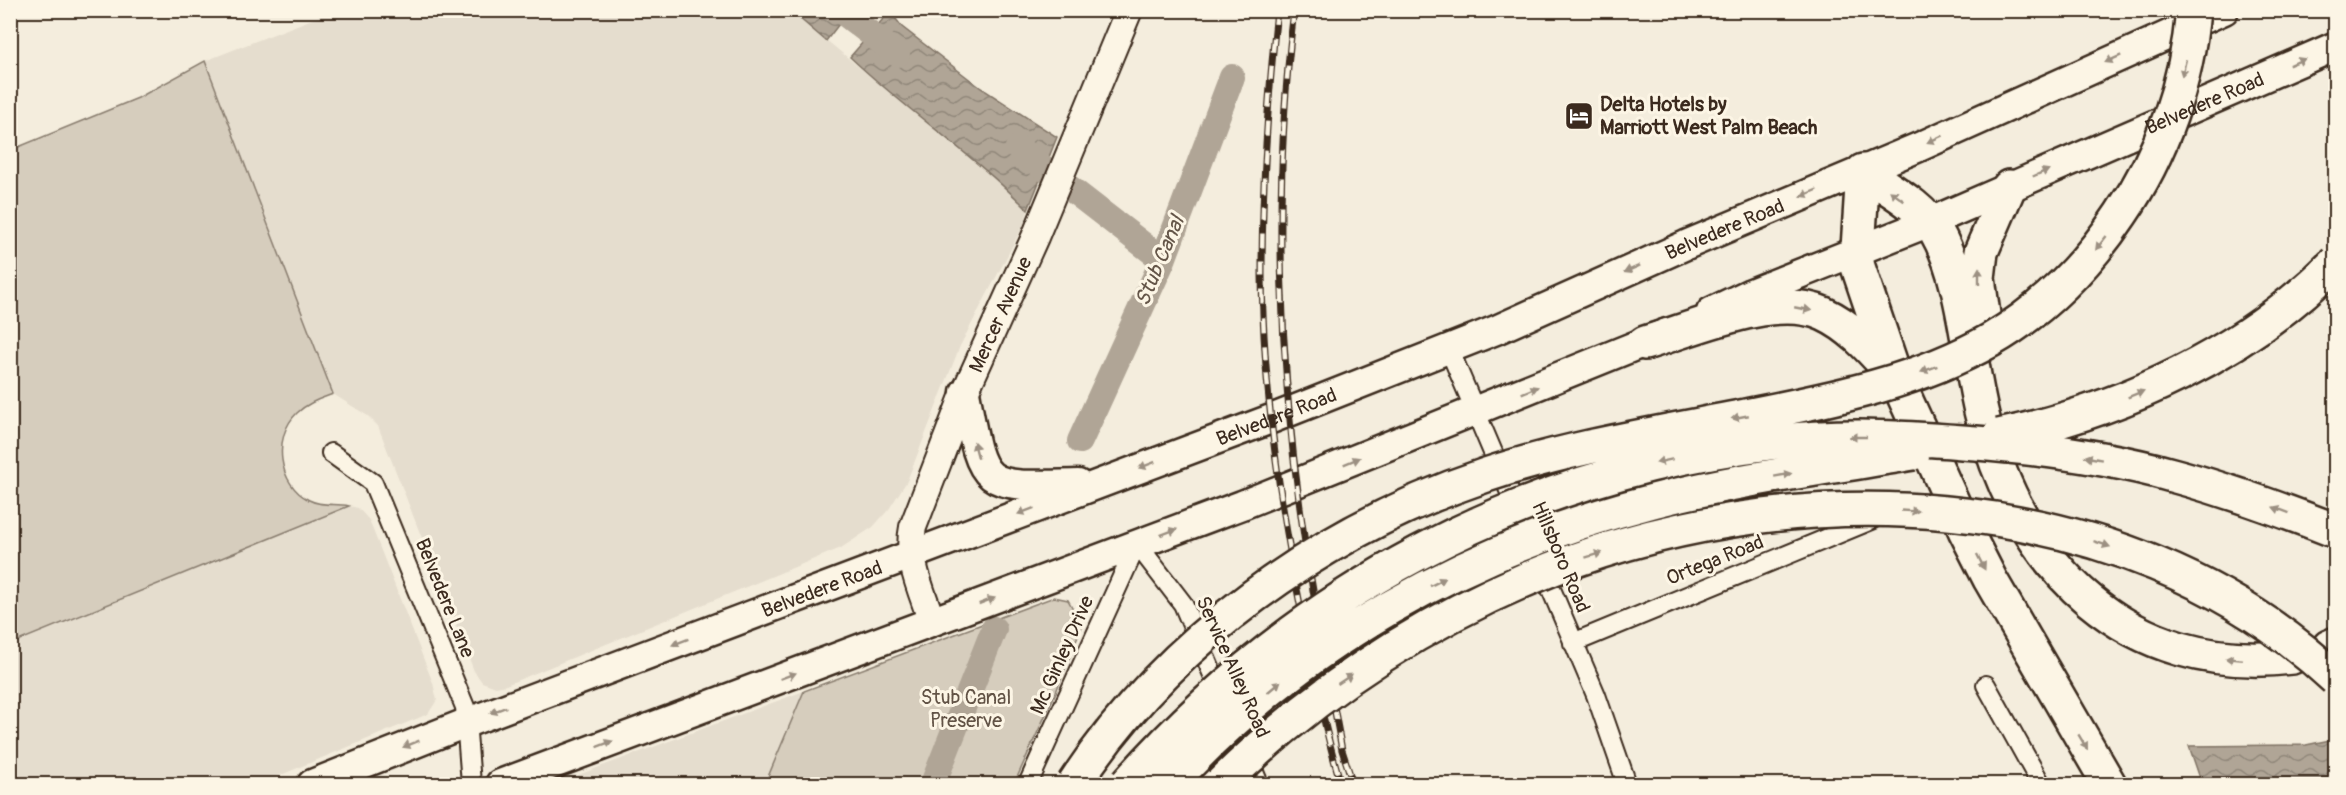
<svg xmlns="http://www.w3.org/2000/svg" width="2346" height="795" font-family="Pangolin,sans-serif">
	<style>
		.built { fill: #e5ddce }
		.green { fill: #d6cdbd; stroke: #887c6e; stroke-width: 1.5 }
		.water { fill: url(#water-waves); stroke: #817466; stroke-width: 1.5 }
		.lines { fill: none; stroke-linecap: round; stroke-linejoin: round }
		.canal { stroke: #b0a596; stroke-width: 26 }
		.street-casing { stroke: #3b2a1e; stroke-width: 22 }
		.secondary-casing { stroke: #3b2a1e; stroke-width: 30 }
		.primary-casing { stroke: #3b2a1e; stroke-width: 33 }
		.highway-casing { stroke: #3b2a1e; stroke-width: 38 }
		.street { stroke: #fcf5e5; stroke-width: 18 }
		.secondary { stroke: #fcf5e5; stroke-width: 26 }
		.primary { stroke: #fcf5e5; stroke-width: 28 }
		.highway { stroke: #fcf5e5; stroke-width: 33 }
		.rail-casing { stroke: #3b2a1e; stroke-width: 7 }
		.rail { stroke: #fcf5e5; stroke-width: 4.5; stroke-dasharray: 14; stroke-linecap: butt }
		.highway-bridge-casing { stroke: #3b2a1e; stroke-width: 38; stroke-linecap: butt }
		.highway-bridge { stroke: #fcf5e5; stroke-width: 33 }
		.oneway { fill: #9c9082 }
		.labels { text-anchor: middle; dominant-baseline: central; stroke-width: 6; stroke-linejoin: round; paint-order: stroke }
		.street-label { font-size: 20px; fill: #3b2a1e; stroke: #fcf5e5 }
		.poi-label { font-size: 20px; font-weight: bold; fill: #3b2a1e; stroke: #fcf5e5; text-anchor: start }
		.park-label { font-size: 20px; fill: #625346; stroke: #fcf5e5 }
		.water-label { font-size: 21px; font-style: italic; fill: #645548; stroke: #fcf5e5 }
	</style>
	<defs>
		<pattern id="water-waves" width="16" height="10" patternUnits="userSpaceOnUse" patternTransform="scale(1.5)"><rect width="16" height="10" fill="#b0a596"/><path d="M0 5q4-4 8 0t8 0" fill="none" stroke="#90877a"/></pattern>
	</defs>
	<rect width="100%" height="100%" fill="#f4eddd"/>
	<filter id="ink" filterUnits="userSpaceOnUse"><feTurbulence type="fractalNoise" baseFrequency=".0167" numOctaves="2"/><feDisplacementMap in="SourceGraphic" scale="12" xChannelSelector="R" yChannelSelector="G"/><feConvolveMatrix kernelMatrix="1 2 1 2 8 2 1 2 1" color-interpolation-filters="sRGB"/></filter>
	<g filter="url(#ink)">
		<!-- built -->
		<path class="built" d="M333,11H791L1001,184L1028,210L1025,222L960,346L907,481L889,509L873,527L841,548L506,685L496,687L482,682L474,671L378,426L368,416L333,394L205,61Z
			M349,506L358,508L369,520L433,683L437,700L428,714L259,784H11V644Z
			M804,691L765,784H554Z"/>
		<!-- green -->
		<path class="green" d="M205,61L333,394C320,399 307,403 297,413C272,437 278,485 309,500C322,507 335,503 349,506L11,644V150L138,98Z
			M1054,597L1068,600L1082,625L1056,692L1014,784H765L804,691Z"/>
		<!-- water -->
		<path class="water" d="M791,11H849L826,41Z
			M890,11L902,27L981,88L1057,137L1028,210C973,154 907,111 850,57Z
			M2335,739V784H2202L2189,746L2306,745Z"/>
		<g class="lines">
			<!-- canal -->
			<path class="canal" d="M840,10L897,54
				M1018,148L1163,260
				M1080,441L1163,260L1232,77
				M933,784L994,629"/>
			<!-- street casing -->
			<g class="street-casing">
				<path id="street" d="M1449,349L1596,695L1627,784
					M331,453L373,483L465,707L471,784
					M1573,643L1874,519
					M1986,685L2041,784
					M1028,784L1137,544L1183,604L1259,784"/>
			</g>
			<!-- secondary casing -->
			<g class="secondary-casing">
				<g id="secondary">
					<path id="s1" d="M932,622C922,591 906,560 913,527L965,392L1035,237L1129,10"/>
				</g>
			</g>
			<!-- primary casing -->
			<g class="primary-casing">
				<g id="primary">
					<path id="s2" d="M1711,312L1751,293L1930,222L2336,46"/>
					<path d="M965,392C983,489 979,487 1078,484"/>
					<path id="s3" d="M312,784L466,723L1271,419L1496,330L1686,245L1919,147L2224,10"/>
					<path d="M500,784L1242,505L1667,333"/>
				</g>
			</g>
			<!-- highway casing -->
			<g class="highway-casing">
				<path id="highway" d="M1863,171C1886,188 1921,205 1936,231C1965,281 1968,359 1982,415C2019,567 2128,676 2292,657
					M1863,171L1857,264L1895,376L1965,530L1990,579L2109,784
					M1985,329L1978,278L1981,252L2009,187
					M1645,343C1696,328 1774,292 1824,314C1850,326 1869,347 1887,367
					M2329,647L2336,644"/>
			</g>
			<!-- street -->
			<use href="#street" class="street"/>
			<!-- secondary -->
			<use href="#secondary" class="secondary"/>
			<!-- primary -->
			<use href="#primary" class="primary"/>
			<!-- highway -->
			<use href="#highway" class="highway"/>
			<!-- rail casing -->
			<g class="rail-casing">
				<path id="rail" d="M1277,10C1268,97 1262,186 1262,274C1263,392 1281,510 1304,625C1315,679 1325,732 1341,784
					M1294,10C1273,182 1278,364 1304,536C1315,607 1329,679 1342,750L1353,784"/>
			</g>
			<!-- rail -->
			<use href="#rail" class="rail"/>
			<!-- highway-bridge casing -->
			<g class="highway-bridge-casing">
				<path id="highway-bridge" d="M1999,436C2123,410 2245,354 2336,262
					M1074,784C1169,639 1322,530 1486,475C1574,446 1666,432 1756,414C1837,398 1919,381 1991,340C2043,310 2088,264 2121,214C2162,154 2187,83 2193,10
					M1127,784C1297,592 1520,473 1776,442C1838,434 1900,437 1962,442C2033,447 2104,456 2172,475C2228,490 2282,510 2336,531
					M1170,784C1297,643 1470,548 1653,501C1738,479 1826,468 1913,453
					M1221,784C1310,697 1412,628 1527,579C1783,469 2125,480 2336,679"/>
			</g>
			<!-- highway-bridge -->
			<use href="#highway-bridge" class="highway-bridge"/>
		</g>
		<!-- one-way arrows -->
		<defs><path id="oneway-solid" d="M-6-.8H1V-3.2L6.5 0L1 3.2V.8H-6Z" transform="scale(1.5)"/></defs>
		<g class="oneway">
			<use href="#oneway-solid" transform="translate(2113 59) rotate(156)"/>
			<use href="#oneway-solid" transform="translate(2297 62) rotate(-23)"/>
			<use href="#oneway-solid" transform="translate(2184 68) rotate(103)"/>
			<use href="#oneway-solid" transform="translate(1935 139) rotate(155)"/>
			<use href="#oneway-solid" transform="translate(2041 173) rotate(-23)"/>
			<use href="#oneway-solid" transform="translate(1809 193) rotate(157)"/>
			<use href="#oneway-solid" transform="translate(1897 196) rotate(-144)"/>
			<use href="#oneway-solid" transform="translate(2101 243) rotate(128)"/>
			<use href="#oneway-solid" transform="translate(1632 269) rotate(156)"/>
			<use href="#oneway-solid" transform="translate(1979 276) rotate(-90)"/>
			<use href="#oneway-solid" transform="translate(1803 309) rotate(11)"/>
			<use href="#oneway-solid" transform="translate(1929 369) rotate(159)"/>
			<use href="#oneway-solid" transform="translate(1530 390) rotate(-22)"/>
			<use href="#oneway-solid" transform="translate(2136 394) rotate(-22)"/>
			<use href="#oneway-solid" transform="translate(1740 417) rotate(169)"/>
			<use href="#oneway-solid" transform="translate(1858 437) rotate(180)"/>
			<use href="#oneway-solid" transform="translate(976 450) rotate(-105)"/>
			<use href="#oneway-solid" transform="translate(2093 458) rotate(-170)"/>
			<use href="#oneway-solid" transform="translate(1352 461) rotate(-22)"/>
			<use href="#oneway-solid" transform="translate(1664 461) rotate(168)"/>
			<use href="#oneway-solid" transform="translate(1147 465) rotate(159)"/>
			<use href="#oneway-solid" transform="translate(1783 475) rotate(-10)"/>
			<use href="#oneway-solid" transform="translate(2281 510) rotate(-160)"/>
			<use href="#oneway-solid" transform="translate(1026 511) rotate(159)"/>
			<use href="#oneway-solid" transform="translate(1910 511) rotate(3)"/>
			<use href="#oneway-solid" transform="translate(1169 532) rotate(-20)"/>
			<use href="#oneway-solid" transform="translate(2102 544) rotate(19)"/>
			<use href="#oneway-solid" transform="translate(1594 555) rotate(-17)"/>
			<use href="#oneway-solid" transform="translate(1981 562) rotate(63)"/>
			<use href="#oneway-solid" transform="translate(1438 582) rotate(-27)"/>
			<use href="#oneway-solid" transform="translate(987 601) rotate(-21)"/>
			<use href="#oneway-solid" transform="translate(680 642) rotate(159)"/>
			<use href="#oneway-solid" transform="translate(2234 659) rotate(-175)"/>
			<use href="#oneway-solid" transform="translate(788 676) rotate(-21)"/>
			<use href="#oneway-solid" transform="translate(1345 679) rotate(-34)"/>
			<use href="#oneway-solid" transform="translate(1274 687) rotate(-40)"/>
			<use href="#oneway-solid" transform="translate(498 710) rotate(159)"/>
			<use href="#oneway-solid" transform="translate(2083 742) rotate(59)"/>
			<use href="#oneway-solid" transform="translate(411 744) rotate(158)"/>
			<use href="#oneway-solid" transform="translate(605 744) rotate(-20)"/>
		</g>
	</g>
	<!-- icons -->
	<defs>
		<g id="hotel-square" transform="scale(1.5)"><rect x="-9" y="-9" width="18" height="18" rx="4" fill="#3b2a1e" stroke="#fcf5e5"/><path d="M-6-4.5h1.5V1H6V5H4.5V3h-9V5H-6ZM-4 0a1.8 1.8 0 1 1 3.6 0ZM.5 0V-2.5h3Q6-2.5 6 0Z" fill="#fff"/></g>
	</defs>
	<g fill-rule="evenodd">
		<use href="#hotel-square" x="1579" y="116"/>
	</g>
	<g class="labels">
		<!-- street labels -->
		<g class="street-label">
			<text stroke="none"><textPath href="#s2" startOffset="536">Belvedere Road</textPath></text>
			<text stroke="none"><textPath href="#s3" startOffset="1518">Belvedere Road</textPath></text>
			<text stroke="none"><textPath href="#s1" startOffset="328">Mercer Avenue</textPath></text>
			<text stroke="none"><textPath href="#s3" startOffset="1032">Belvedere Road</textPath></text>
			<text transform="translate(1561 557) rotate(67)">Hillsboro Road</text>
			<text transform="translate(1715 560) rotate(-22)">Ortega Road</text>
			<text stroke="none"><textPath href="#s3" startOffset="546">Belvedere Road</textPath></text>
			<text transform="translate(445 598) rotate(68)">Belvedere Lane</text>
			<text transform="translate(1062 655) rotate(-66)">Mc Ginley Drive</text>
			<text transform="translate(1233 667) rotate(66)">Service Alley Road</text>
		</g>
		<!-- poi labels -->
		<g class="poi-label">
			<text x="1600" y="104">Delta Hotels by<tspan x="1600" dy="23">Marriott West Palm Beach</tspan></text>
		</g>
		<!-- park labels -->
		<g class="park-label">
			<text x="966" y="697">Stub Canal<tspan x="966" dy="23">Preserve</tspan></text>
		</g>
		<!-- water labels -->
		<g class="water-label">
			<text transform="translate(1160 261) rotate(-67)">Stub Canal</text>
		</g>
	</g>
	<!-- margin -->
	<rect width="2346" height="795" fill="none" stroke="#fcf5e5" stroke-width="36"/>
	<rect x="18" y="18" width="2310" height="759" fill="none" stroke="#3b2a1e" stroke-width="2" filter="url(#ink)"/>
</svg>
